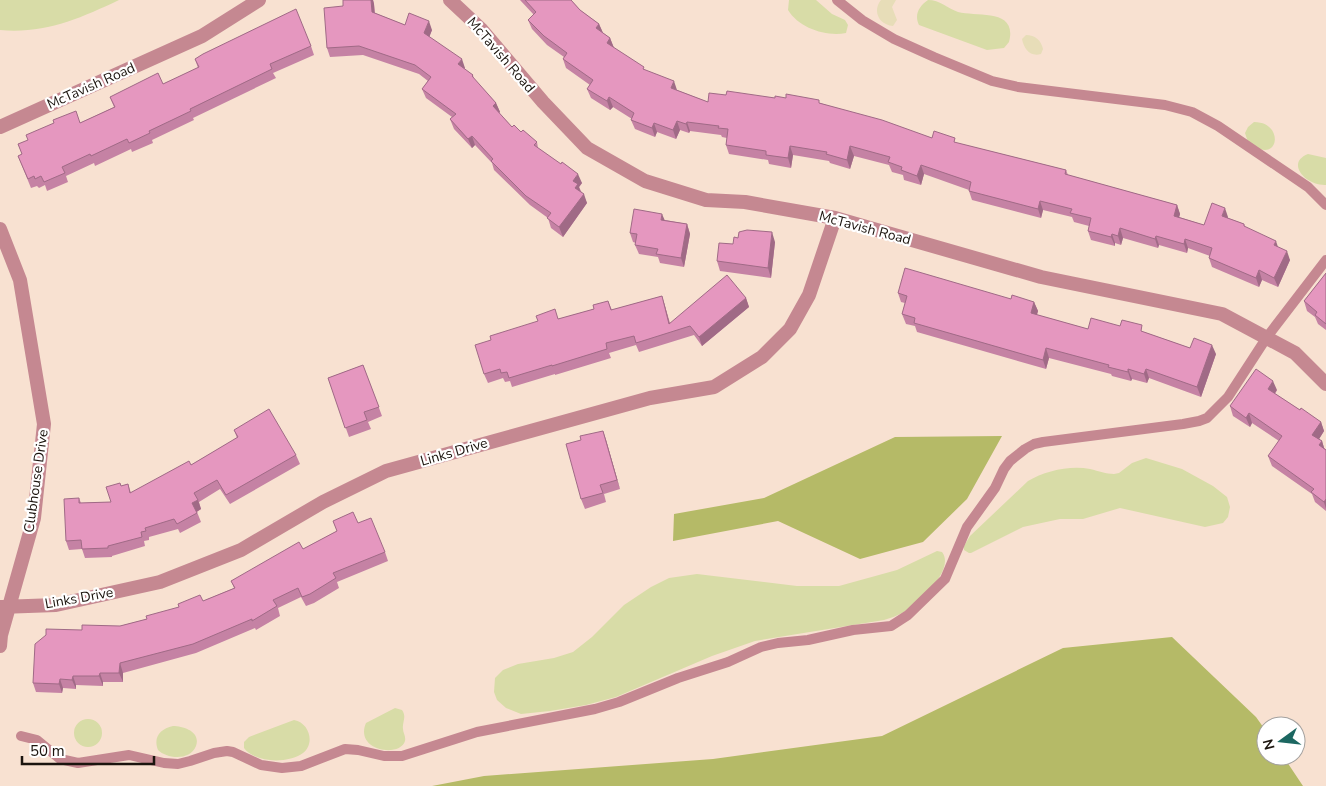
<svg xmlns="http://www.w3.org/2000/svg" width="1326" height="786" font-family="'Nunito Sans',sans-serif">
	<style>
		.green { fill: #d8dca7 }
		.forest { fill: #b5ba67 }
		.sand { fill: #e7ddb8 }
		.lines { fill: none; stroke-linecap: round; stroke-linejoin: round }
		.service { stroke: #c58891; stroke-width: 10 }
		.minor { stroke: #c58891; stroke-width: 14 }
		.wall { fill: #c582a4 }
		.shaded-wall { fill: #a06a86 }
		.building { fill: #e597bf; stroke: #a06a86 }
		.labels { text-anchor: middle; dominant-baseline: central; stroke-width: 4.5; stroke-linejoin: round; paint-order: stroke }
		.street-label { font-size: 14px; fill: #1b140e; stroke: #fff }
	</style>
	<rect width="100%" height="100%" fill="#f8e1d1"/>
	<!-- green -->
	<path class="green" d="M0,0H119C79,19 44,34 0,30Z
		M789,0H816L832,14L845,20L848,25L846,33C826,37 799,28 788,10Z
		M928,0C940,0 947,8 958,12C977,17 1018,8 1009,42L1004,48L987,50L919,25C914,15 919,6 928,0Z
		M1254,122C1286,122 1279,168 1248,142L1245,133L1248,127Z
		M1308,154L1326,158V185C1306,186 1285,163 1308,154Z
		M1146,458L1182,469L1213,486L1227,497L1230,507L1228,517L1223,523L1205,527L1120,508L1083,519H1060L1023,527L971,553H969L964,550V546L970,536L1028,481C1045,471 1070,465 1090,469C1099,471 1106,474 1114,474L1119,473L1132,463Z
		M937,551L942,552C956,570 917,604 902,613C897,616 890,618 884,620L755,641L712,656L616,697L586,705L550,711L521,714L506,708L497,700L494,692L495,678L503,670L518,664L554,658L573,652L592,637L624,605L651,587L669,578L697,574L797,586H839L897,570Z
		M395,708L402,710C407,717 402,722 403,729C403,733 406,736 405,741C400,758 354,751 366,723Z
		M74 733a14 14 0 1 1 28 0a14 14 0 1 1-28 0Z
		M294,720C310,723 315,744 303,753C288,764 255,763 244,748V742L249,737Z
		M173,726C184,726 201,732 196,746C190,761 167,759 158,750C153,737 160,729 173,726Z"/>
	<!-- forest -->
	<path class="forest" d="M1002,436L967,499L923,542L860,559L778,521L673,541L674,514L764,498L895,437Z
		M1172,637L1256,717L1266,731V756H1283L1303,786H432L484,776L713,759L882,736L1063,648Z"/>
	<!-- sand -->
	<path class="sand" d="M881,0H896L892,7L897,20L893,26C879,25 872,11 881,0Z
		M1026,35C1035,35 1041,40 1043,49L1041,54C1030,57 1024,49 1022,39Z"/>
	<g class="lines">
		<!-- service -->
		<path class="service" d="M837,0L862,20L894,39L934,57L992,81L1018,87L1165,105L1192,112L1218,126L1308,187L1326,205
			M21,736L37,740L60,759L78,763L129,755L164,763L178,764L190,761L214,753L227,751L233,752L261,765L282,768L301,766L345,749L358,750L384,756H402L477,732L595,709L619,702L678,678L728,662L761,647L778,643L808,640L853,630L891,626L908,615L945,579L967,527L995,488L1004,469L1010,461L1025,449L1034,444L1043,442L1183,424L1199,421L1207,418L1228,397L1267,337L1326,260"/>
		<!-- minor -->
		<path class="minor" d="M450,0L481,29L543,102L587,148L645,181L706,200L745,202L835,218L1041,277L1222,314L1295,353L1326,384
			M0,127L202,36L259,0
			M0,229L20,280L44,424L34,518L1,635L0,646
			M0,607L56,605L160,582L241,550L323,502L386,471L650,398L714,387L762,357L790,329L809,295L835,218"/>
	</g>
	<!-- wall -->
	<path class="wall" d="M343,0H373L374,4L375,13L405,25L432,30L429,37L465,68L464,69L473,75L474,79L496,103L500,112L499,113L512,127L537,142L538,148L582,183L579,187L587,203L563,237L551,228L548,218L530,205L494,170L492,163L475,145L472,148L454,129L450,119L452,117L426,98L422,89L428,81L419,74L363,55L330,57L327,48L343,6Z
		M520,0H571L580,10L599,24L603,33L610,38L614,48L645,70L677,90L708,102L726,95L775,98L820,103L932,138L957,143L1066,170L1068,175L1177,205L1180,214L1179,217L1204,225L1228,217V218L1244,224L1245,227L1278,247L1290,260L1278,287L1262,280L1259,287L1212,267L1209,258L1210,256L1188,248L1187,253L1159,245L1158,248L1123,238L1121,245L1115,243V246L1091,240L1088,231L1089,226L1074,222L1072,217L1043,210L1041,218L972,200L969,191V190L924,174L921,185L904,180L903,175L892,172L889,165L854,156L850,169L830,163L829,161L793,155L791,168L769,164L768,160L729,154L726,145L727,138L722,137L721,135L690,131L689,133L680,130L676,139L657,132L655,137L635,129L631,120L632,119L613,107L610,110L591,98L587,89L590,85L566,68L563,59L564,57L547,45L532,29L528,20L534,15Z
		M311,46L314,55L273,73L276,78L193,118L194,120L152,140L153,143L132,152L131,149L95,166L94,163L66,176L68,182L47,191L45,185L39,188L37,186L31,188L18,156L22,154L18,144L80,123L114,107L110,97L163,84L198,68L195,59Z
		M665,220L687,224L690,234L684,267L660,263L658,257L639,254L635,245L636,243L633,242L630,233Z
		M775,242L771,278L720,271L717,261L733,244Z
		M1326,273V330L1318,324L1315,317L1307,311L1304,301Z
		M898,293L1011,299L1034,302L1038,311L1037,315L1088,329L1120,326L1144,332L1190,348L1216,354L1201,397L1149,378L1147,383L1132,379L1131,381L1112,376L1111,374L1049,358L1046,369L917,332L915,326L906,324L902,314L905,303L901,302Z
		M662,296L670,323L746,298L749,307L702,346L694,335L639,352L636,345L609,353L611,358L555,375V374L512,387L510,381L505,382L503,378L488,383L484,374L559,319L594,309L608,301L612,310Z
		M363,365L382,416L368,422L371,429L349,437L328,378Z
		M1277,390L1275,394L1300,410L1321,422L1324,431L1319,439L1322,441L1324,448L1326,450V511L1315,502L1312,494L1272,466L1268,456L1279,441L1252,423L1250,427L1233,416L1230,406Z
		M234,430L296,455L300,464L230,504L220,489L199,502L201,509L197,512L201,522L180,533L178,529L149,537V540L144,541L145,546L112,556V557L85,558L82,549L69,550L66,541L79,498L81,503L111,502L121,486L128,484L131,493L191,465L237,438Z
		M603,431L606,440L620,489L604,494L606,502L585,509L581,499V440Z
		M333,521L385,552L388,561L337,582L339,588L314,603L306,606L301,597L278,608L280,616L256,630L255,628L196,653L123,673V682H103V686L76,685V689L63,688L62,693L36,692L33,683L82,630L120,626L147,619L203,601L234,588L231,581L303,549L337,531Z"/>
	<!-- shaded-wall -->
	<path class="shaded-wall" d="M371,0H373L374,4L375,21L372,12Z
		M429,21L432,30L427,43L424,33Z
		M599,24L603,33L596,28Z
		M610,38L614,48L607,43Z
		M462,59L465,68L461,74L458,64Z
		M674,81L677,90L671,88Z
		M609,97L613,107L610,110L607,101Z
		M496,103L500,112L496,116L493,106Z
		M677,121L680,130L676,139L673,130Z
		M687,122L690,131L689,133L686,124Z
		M654,123L657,132L655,137L652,128Z
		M472,136L475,145L472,148L468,139Z
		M790,146L793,155L791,168L788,158Z
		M850,146L854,156L850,169L847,160Z
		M921,165L924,174L921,185L917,176Z
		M578,174L582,183L579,187L581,193L575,188L573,181Z
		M584,194L587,203L563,237L559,227Z
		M1040,201L1043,210L1041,218L1038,209Z
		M1177,205L1180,214L1177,225L1174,216Z
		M1225,208L1228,217L1225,225L1222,216Z
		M662,214L666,223L661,220Z
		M687,224L690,234L684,267L681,258Z
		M1120,228L1123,238L1121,245L1118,236Z
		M772,232L775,242L771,278L768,268Z
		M1112,234L1115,243V246L1111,237Z
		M1156,236L1159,245L1158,248L1155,239Z
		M1185,239L1188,248L1187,253L1184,244Z
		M1276,241L1279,250L1274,245Z
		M1287,251L1290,260L1278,287L1274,278Z
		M1259,270L1262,280L1259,287L1256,278Z
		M662,296L665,306L672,333L669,324Z
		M746,298L749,307L702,346L699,337Z
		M1034,302L1038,311L1034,323L1031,313Z
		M1212,345L1216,354L1201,397L1197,387Z
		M1046,348L1049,358L1046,369L1043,360Z
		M1128,369L1132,379L1131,381L1128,372Z
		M1146,369L1149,378L1147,383L1144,374Z
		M1273,381L1277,390L1271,398L1268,389Z
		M1249,413L1252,423L1250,427L1246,418Z
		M1321,422L1324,431L1316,444L1312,435Z
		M603,431L606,440L620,489L617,480Z
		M1322,441L1325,451L1319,445Z
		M1326,499V509L1324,502Z
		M198,500L201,509L196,512L192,503Z
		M120,663L123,673V682L119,673Z
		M100,673L103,682V686L99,676Z
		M73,676L76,685V689L72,680Z
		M60,679L63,688L62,693L59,684Z"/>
	<!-- building -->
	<path class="building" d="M343,0H371L372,12L405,25L409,13L429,21L424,33L462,59L458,64L473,75L472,76L496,103L493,106L512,127L514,125L521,132L523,130L537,142L534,145L561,164L562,162L578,174L573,181L578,184L575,188L584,194L559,227L547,218L551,213L526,196L491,161L493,159L472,136L468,139L450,119L456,114L422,89L431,77L415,65L359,46L327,48L324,8L343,6Z
		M525,0H571L580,10L599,24L596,28L610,38L607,43L644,67L643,69L674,81L671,88L708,102L709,93L726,95L727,91L775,98V96L786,98V94L819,100V103L882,120L932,138L934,131L955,138L954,142L1066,170L1065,174L1177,205L1174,216L1204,225L1212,203L1225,208L1222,216L1244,224V226L1276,241L1274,245L1287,251L1274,278L1259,270L1256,278L1209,258L1212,248L1185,239L1184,244L1156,236L1155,239L1120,228L1118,236L1112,234L1111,237L1088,231L1091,218L1070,213L1072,209L1040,201L1038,209L969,191L971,182L921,165L917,176L901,170L902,167L888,162L890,157L850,146L847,160L826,154L827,152L790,146L788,158L766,155V151L726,145L728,129L718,128L719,126L687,122L686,124L677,121L673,130L654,123L652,128L631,120L634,113L609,97L607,101L587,89L593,80L563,59L567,53L544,36L528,20L536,12Z
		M296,9L311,46L270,64L272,69L190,109L191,111L149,131L150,133L129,143L127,139L91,156L90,154L62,167L65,173L44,182L41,176L35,179L34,176L28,179L18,156L22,154L18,144L28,140L26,135L54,123L53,120L76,111L80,123L115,107L110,97L158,73L163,84L199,67L195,59L203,54Z
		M634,209L662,214L661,220L687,224L681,258L656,254L658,249L635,245L637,234L630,233Z
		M747,230L772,232L768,268L717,261L719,243L733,244L734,237L738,238L739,232Z
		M905,268L1011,299L1012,295L1034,302L1031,313L1088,329L1091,318L1120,326L1122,320L1142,325L1141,331L1190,348L1194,338L1212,345L1197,387L1146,369L1144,374L1128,369V372L1108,367L1109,365L1046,348L1043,360L914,323L915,318L902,314L907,296L898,293Z
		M1326,273V324L1315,315L1317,312L1304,301Z
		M727,275L746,298L699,337L690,326L636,343L634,336L606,343L607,349L552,366V365L509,378L507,372L501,373L500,369L484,374L475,345L491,340L490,336L538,321L536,316L555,309L558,319L594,309L593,305L608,301L611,310L662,296L669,324Z
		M363,365L379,407L364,412L367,420L345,428L328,378Z
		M1256,369L1273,381L1268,389L1300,410L1301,408L1321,422L1312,435L1322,441L1319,445L1326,450V499L1324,502L1311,492L1314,489L1268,456L1282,436L1249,413L1246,418L1230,406Z
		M269,409L296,455L226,495L217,480L194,493L198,500L192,503L197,513L177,524L174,519L145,528L146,531L141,532L142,537L108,546V548L82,549L81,540L66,541L64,499L79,498V503L111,502L106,487L120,483L121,486L128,484L130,493L189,461L191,465L238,437L234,430Z
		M603,431L617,480L600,485L603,493L581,499L566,444L581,440L580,436Z
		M353,512L358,523L371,518L385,552L333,573L336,578L310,594L302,597L298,588L273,600L277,606L252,621V619L193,644L120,663L119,673H100L99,676H73L72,680L60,679L59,684L33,683L35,644L46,635V629L82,630V625L120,626L147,619L146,616L179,607L178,604L200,595L203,601L235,588L231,581L299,542L303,549L337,531L333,521Z"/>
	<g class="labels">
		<!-- street labels -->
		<g class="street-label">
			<text transform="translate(501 55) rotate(49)">McTavish Road</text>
			<text transform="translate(91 86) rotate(-24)">McTavish Road</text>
			<text transform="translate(865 228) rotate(15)">McTavish Road</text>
			<text transform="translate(454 452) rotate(-16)">Links Drive</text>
			<text transform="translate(36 481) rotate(-82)">Clubhouse Drive</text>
			<text transform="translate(79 598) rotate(-10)">Links Drive</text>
		</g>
	</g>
	<!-- north arrow -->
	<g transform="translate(1281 741) rotate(255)"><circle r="24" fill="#ffffff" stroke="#a4a19f"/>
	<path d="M0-4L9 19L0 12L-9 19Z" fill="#1c6761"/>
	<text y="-8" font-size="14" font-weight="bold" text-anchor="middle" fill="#1b140e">N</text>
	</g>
	<!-- scale -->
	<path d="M22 756v8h132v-8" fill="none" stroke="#1b140e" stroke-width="2.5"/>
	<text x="30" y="756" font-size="15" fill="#1b140e" stroke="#ffffff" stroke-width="4" paint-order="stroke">50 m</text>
</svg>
